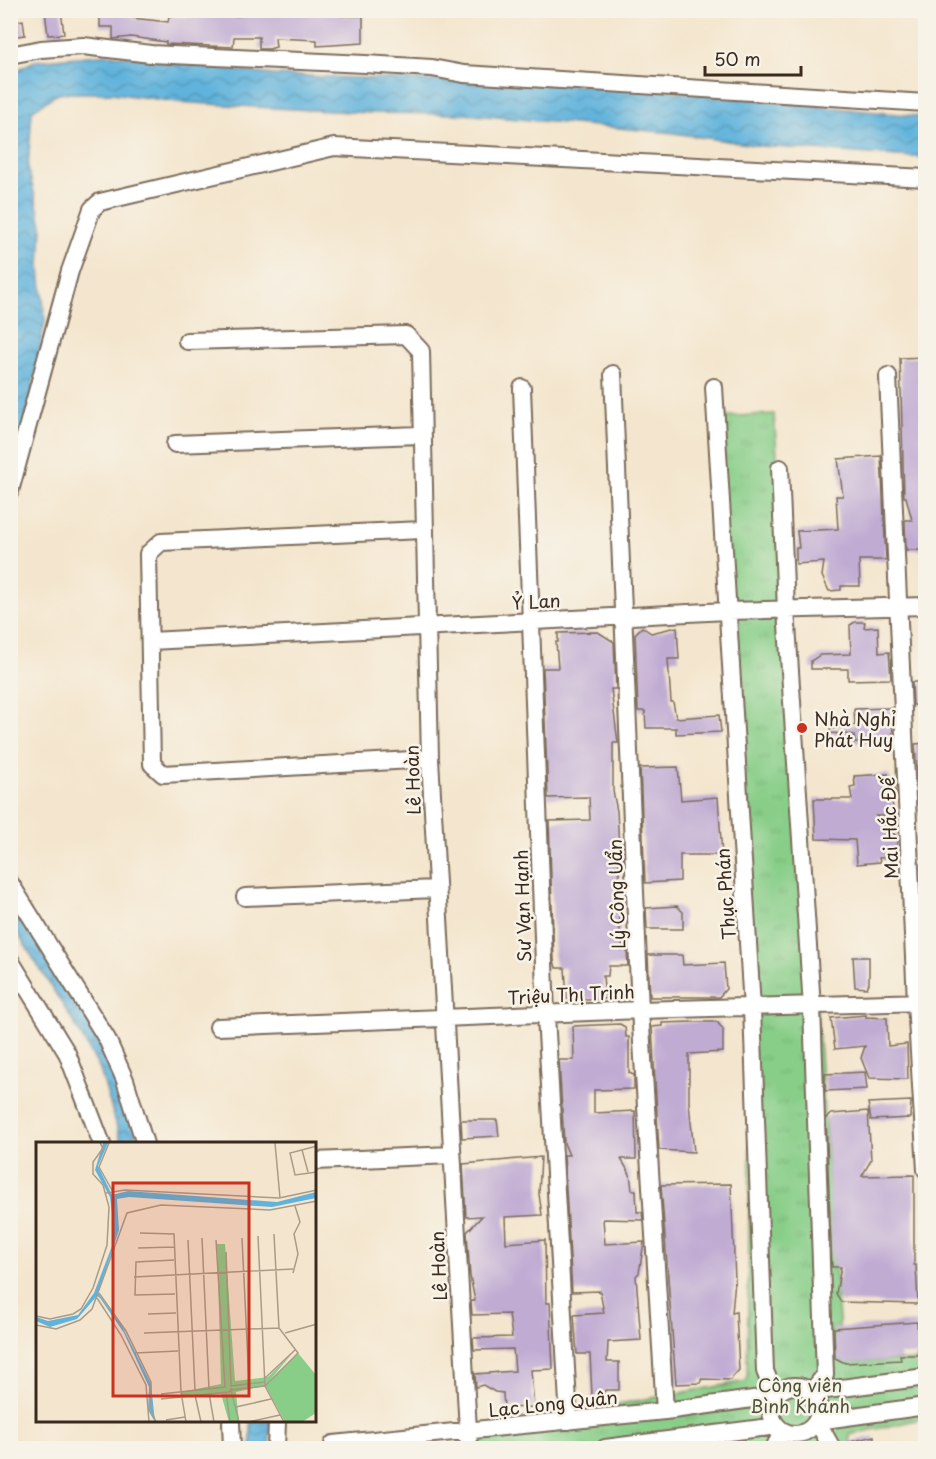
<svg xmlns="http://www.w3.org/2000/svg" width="936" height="1459" font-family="'Playpen Sans',sans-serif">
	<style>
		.grass { fill: url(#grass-tufts); stroke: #627c53; stroke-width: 1.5 }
		.water { fill: url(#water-waves); stroke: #4e6e7d; stroke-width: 1.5 }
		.building { fill: #c0abd3 }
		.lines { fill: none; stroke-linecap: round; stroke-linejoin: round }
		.minor-casing { stroke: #7c6c5c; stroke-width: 20 }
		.minor { stroke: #fff; stroke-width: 16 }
		.poi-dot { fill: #c8321e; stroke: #f7f3e8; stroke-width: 2 }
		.labels { text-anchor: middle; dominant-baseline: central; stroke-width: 5; stroke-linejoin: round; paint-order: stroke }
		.street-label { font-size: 18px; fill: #3b2a1e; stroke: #f7f3e8 }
		.poi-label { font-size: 18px; fill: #3b2a1e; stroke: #f7f3e8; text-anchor: start }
		.park-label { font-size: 18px; fill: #4e5338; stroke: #f7f3e8 }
		.inset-road { fill: none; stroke: #aa9b88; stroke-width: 1.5 }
		.view { fill: #c8321e; fill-opacity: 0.15; stroke: #c8321e; stroke-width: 3 }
		.inset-edge { fill: none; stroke: #3b2a1e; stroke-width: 3 }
	</style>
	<defs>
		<pattern id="grass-tufts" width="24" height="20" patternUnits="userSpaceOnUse" patternTransform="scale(1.5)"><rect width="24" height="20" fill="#88ce88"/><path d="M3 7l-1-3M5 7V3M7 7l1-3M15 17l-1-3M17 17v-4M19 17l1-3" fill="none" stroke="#76b175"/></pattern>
		<pattern id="water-waves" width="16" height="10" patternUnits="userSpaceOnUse" patternTransform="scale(1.5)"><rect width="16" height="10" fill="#60b3dc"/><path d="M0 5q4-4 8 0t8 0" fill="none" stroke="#5092b2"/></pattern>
	</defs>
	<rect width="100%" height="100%" fill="#f7f3e8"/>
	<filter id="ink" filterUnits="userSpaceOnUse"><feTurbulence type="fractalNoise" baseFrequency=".0167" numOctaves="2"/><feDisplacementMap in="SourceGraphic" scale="12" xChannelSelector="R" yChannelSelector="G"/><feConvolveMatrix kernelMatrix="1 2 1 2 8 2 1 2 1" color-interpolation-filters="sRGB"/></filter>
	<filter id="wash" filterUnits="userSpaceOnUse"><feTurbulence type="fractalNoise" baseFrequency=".008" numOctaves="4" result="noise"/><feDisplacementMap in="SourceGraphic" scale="24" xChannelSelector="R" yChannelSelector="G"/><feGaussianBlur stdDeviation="1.35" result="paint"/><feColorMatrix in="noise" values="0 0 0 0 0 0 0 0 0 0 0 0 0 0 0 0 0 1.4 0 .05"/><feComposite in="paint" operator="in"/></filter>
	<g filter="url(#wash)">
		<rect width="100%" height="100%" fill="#f4e6ce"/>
		<!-- grass -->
		<path class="grass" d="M774,414L842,1362L925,1360V1418L850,1435V1448H748L746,1444L674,1448H469L468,1431L747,1381L752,1008L717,417Z"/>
		<!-- water -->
		<path class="water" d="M109,54L273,75L635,87L925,117V158L761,146L674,133L464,114L371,113L272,108L178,102L112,93H59L32,111L28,168L42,225L40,268L45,321L28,411L11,461V73L34,61Z
			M10,894L108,1050L140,1144H122L100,1070L76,1026L11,923Z
			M251,1422H271L269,1448H251Z"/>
		<g id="blocks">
			<!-- building -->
			<path class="building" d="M61,10L64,34L48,35L45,11Z
				M100,10H132V18L168,22L169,16L207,17L208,10H218L217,15L239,16V12L342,10V16H363V43L317,46V40L275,38L276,47L269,49H259V37H234L233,47L166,44V42L131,37L113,39V27H100Z
				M23,20L25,35L10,37V22Z
				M926,357V550H906L905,520H912L906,497H904L900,358Z
				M881,456L886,560H859L860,586H841V590L829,591L822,576L824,562L796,564V548H799L797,531L838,529L836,496H843L838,459Z
				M855,622H865L864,628L878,627L879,653L889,652L891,679L848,680V669H811V661L820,655L851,654L850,625Z
				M642,627L651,633L677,627L679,659H668L671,702H673L676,718L719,715L721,732L676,734V728H646L645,711H638L635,634Z
				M598,632L614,642L616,689H611L618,743H613V791L617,811L619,848L622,844L623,858H619L620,934H623L622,950H627L628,966H609L608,976H603L605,999H567L565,968H556L554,960L549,821L590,820L589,797L548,798L543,668H558L556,642H558V633Z
				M912,682H926V705H913Z
				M892,708L893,741L855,743L854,735L830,733V729L855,725L854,709Z
				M926,743V814H920L915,744Z
				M678,767L681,800L718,797L722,855H680V881L645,883L640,768Z
				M888,774L896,792V798H891L895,816H876L898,838L895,857L879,858L880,862L857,864L855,840L816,839L814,799H852L850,787L855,786L854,776Z
				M677,906L683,912V929H647L646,908Z
				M648,955H682L683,965L724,963L726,989L719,997H650Z
				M853,957H869V983L867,988L855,987Z
				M866,1015V1017L887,1018L888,1046L907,1044L908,1079L869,1078L861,1058L865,1046L835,1049L831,1018Z
				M692,1022H717L723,1029V1052L689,1054V1103L694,1152L659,1150L652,1027L662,1026V1023Z
				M620,1024L625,1027L626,1037H629V1073L634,1075V1089L594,1090V1113L635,1111L636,1159H621L630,1174L632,1190H636L637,1212H642L643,1220L603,1219L605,1244L644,1242L639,1273L636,1276L641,1340L608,1342L607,1362H619V1390H605L602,1401H595L592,1396L590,1354H577L574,1315L604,1313L600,1291L572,1292L564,1155H569L564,1143L559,1060H574L573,1026Z
				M865,1072L867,1089L825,1091V1074Z
				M911,1101L910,1118L871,1120L868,1103Z
				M868,1111L871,1160L862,1176L914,1175V1265H916L918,1304L841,1302L836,1293L841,1267H832L826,1118L831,1114Z
				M461,1120H497L499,1136L462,1138Z
				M541,1157L539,1194L542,1215L505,1217L506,1243L545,1240L546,1303H550L553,1369L531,1370L534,1407L504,1408L503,1393L495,1392L483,1385L476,1387L475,1374L515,1371L513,1349L474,1350L473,1338L512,1337L509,1314L472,1315L471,1301H475L470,1276L467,1232L482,1216L466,1217L463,1164Z
				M731,1184L735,1280L732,1313L736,1312L739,1370L730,1380L701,1379V1383L676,1384L661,1185Z
				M917,1322L918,1355H900L901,1360L845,1363L835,1358L834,1328Z
				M874,1436L875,1446L842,1449V1444Z"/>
		</g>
	</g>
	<g filter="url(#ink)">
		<use href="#blocks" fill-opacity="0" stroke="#7c6c5c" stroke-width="1.5"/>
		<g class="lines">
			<!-- minor casing -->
			<g class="minor-casing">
				<path id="minor" d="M10,55L41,49L83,46L151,54L365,64L432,68L464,74L926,103
					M187,341L406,335L421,351L430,759L469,1448
					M613,374L640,1010L665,1411
					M888,376L916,1002L926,1170
					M522,388L546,1015L569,1421
					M175,444L420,435
					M780,468L786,610L812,1007L825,1375L811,1392
					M10,491L70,271L92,209L100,202L334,147L926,178
					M422,530L161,542L148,554L152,764L163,774L430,759
					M150,641L727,611L926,606
					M10,883L107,1039L125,1080L145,1144
					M245,897L436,889
					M10,960L67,1053L102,1144
					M218,1027L640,1010L925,1002
					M315,1161L451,1155
					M771 1410a24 24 0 1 1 48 0a24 24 0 1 1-48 0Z
					M811,1392L926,1377
					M231,1422L232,1448
					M333,1444L665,1411L775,1396L765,1371L752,1008L714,387
					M276,1448L277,1422
					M605,1448L777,1426
					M774,1448L783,1431
					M832,1448L817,1421L926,1406"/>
			</g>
			<!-- minor -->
			<use href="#minor" class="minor"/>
		</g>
	</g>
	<!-- markers -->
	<circle class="poi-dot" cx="802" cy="728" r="6"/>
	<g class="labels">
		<!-- street labels -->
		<g class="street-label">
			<text transform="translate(536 601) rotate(-3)">Ỷ Lan</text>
			<text transform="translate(412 780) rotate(-92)">Lê Hoàn</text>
			<text transform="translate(889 828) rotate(-92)">Mai Hắc Đế</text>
			<text transform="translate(616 894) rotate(-92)">Lý Công Uẩn</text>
			<text transform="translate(725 894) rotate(-94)">Thục Phán</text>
			<text transform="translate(522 906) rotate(-92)">Sư Vạn Hạnh</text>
			<text transform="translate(571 994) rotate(-3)">Triệu Thị Trinh</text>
			<text transform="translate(438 1266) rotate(-93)">Lê Hoàn</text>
			<text transform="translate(553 1403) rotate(-6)">Lạc Long Quân</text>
		</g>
		<!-- poi labels -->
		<g class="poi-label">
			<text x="814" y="718">Nhà Nghỉ<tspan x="814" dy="21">Phát Huy</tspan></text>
		</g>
		<!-- park labels -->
		<g class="park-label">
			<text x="800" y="1384">Công viên<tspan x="800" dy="21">Bình Khánh</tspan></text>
		</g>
	</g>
	<!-- overview -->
	<g transform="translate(36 1142)">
		<rect width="280" height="280" fill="#f4e6ce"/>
		<path d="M181,102H189L199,239L232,235L259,208L229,244L200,250L203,280H193L185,252L145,254V250L185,242Z" fill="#88ce88"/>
		<path d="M262,211L280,233V271L266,280H249L229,243Z" fill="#88ce88"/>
		<path d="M67,1H72L62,24L76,53L92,49L241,60L280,50V56L236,65L93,55L81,57L83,88L62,151L85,182L115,242L119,280L112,268L113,245L88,191L64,156L61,154L41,177L14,185L0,179V175L12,179L42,173L58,151L76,104L78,88L74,55L59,28Z" fill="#60b3dc"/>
		<path class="inset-road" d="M73,1L63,25L77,50M239,1L244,56M281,4L254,11L259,33L281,30M266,8L272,30M70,51L89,48L243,56L281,48M104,91L138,92L145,250L150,280M222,94L229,244L248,280M166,96L173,247M206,96L213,241M152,98L159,248M102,106L138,105M190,110L195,244L229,240M138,118L100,120L99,153L139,152M257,131L262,112L258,92L264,80L259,64M98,135L257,127M63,151L90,189L115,240V268L120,280M61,156L85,193L110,243L113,280M112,172L140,171M0,174L14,177L37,172L45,167L57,146L71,103L73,65L67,43L57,32V20L67,6L64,1M0,183L20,187L44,178L56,167L91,71L125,63L234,68L281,59M108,191L243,186M249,191L281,182M99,211L142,209M229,236L259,208M190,250L194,280M173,251L178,280M125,252L189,245L180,98M159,253L165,280M125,257L193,250L196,246M200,265L235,257M130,278L149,275M203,280L195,248L229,244L262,211L243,186L238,92M212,280L244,273"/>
		<path class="view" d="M77,41H213V254H77Z"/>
		<rect width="280" height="280" class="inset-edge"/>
	</g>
	<!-- margin -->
	<rect width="936" height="1459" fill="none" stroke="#f7f3e8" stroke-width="36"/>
	<!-- scale -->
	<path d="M705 66v9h96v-9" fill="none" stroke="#3b2a1e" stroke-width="3"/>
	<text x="714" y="66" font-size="18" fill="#3b2a1e" stroke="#f7f3e8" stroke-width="4.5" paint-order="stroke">50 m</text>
</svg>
